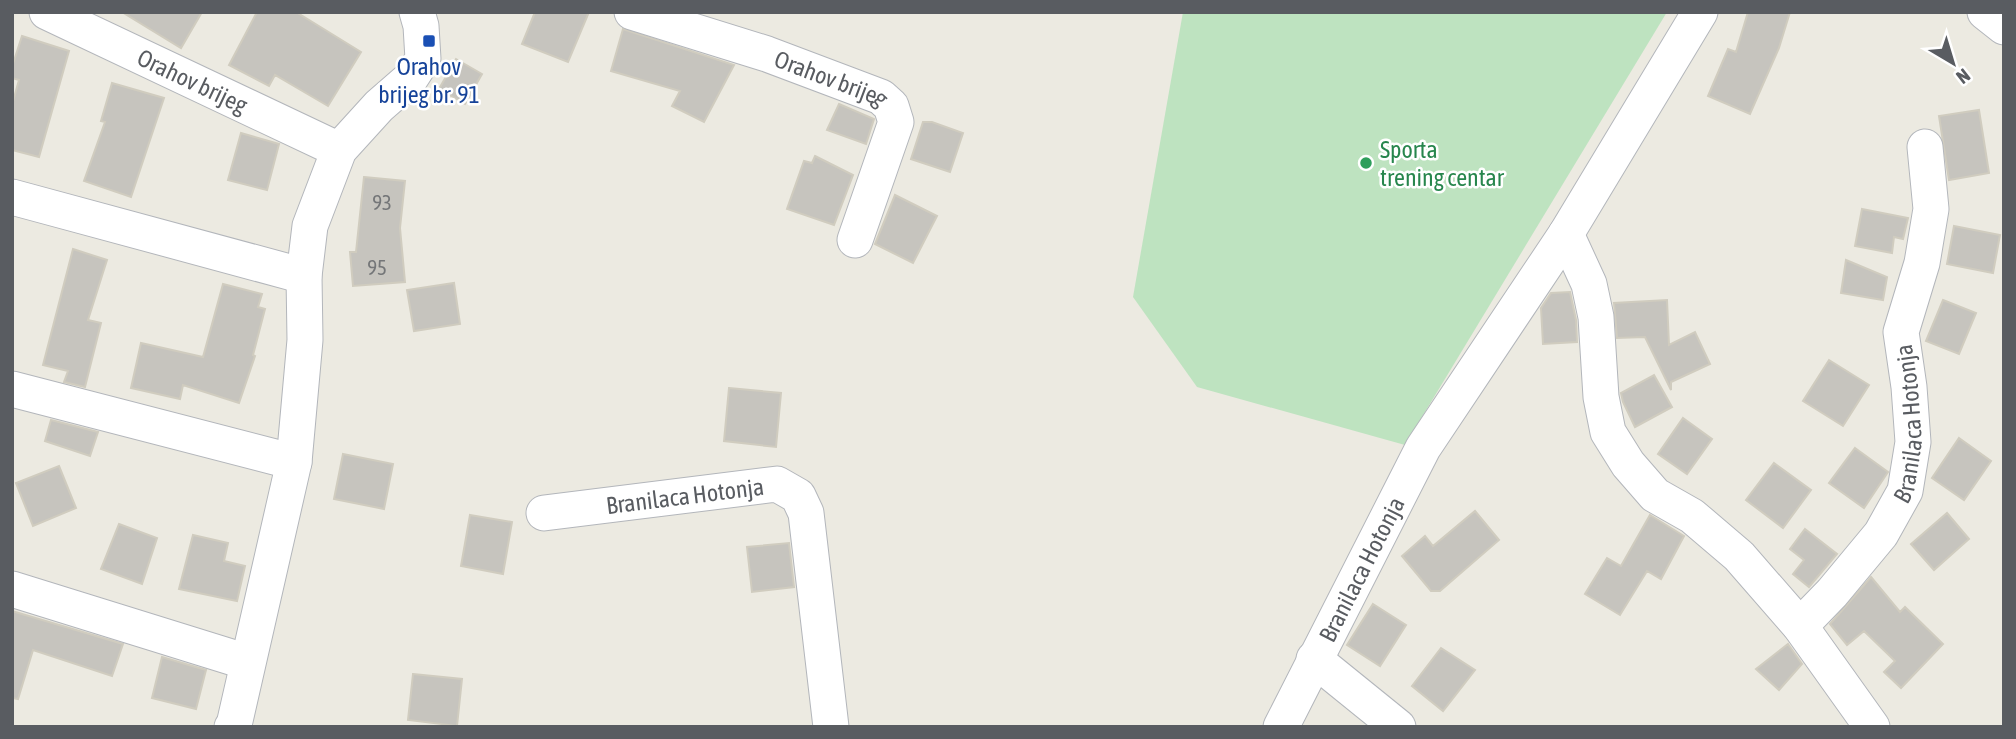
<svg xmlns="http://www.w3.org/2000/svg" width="2016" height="739" font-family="'Asap Condensed',sans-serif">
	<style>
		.green { fill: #bee3c0 }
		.building { fill: #c6c4be; stroke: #d0ccbf; stroke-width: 2 }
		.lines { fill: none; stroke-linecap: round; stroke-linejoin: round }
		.minor-casing { stroke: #b3b6bb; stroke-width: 37 }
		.minor { stroke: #fff; stroke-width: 35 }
		.transit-dot { fill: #1a4fb4; stroke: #fff; stroke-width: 2.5 }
		.leisure-dot { fill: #2e9e5b; stroke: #fff; stroke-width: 2.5 }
		.labels { text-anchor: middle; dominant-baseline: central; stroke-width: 5; stroke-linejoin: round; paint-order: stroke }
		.number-label { font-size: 21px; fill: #747678 }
		.transit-label { font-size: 24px; fill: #164399; stroke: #fff }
		.street-label { font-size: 24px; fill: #595c61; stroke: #fff }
		.leisure-label { font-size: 24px; fill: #27864d; stroke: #fff; text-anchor: start }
	</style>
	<rect width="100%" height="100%" fill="#eceae1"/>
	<!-- green -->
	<path class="green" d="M1183,12H1667L1405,445L1197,387L1133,297Z"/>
	<!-- building -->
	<path class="building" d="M122,12H202L181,48Z
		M257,12H296L361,52L328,106L275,75L269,86L229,65Z
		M535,12H589L568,62L522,44Z
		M1748,12H1790L1779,48L1750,114L1708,96L1728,49L1736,52Z
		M623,29L734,65L704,122L672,106L680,91L611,71Z
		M22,36L69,51L39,157L12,150V105L19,80L12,78V67Z
		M456,59L482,74L465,104L439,89Z
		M112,83L164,98L131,197L84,181L105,122L101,121Z
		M839,104L874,119L866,144L827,130Z
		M1979,110L1989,173L1949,180L1939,116Z
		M923,122H932L963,133L950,172L911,159Z
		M241,133L279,144L267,190L228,180Z
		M815,156L853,175L834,225L787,209L804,161L812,163Z
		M364,177L405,181L400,228L405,282L353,286L350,252H356Z
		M895,195L937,216L913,263L875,244Z
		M1862,209L1908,218L1903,239L1894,237L1892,253L1855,246Z
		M1954,226L2000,235L1993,273L1947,264Z
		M73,249L107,260L88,320L101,323L85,387L64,382L68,371L43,365Z
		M1846,260L1887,277L1883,300L1841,293Z
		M454,283L460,324L414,331L407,290Z
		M223,284L262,294L258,307L265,309L253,355L255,356L239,403L183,385L180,399L131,388L141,343L203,357Z
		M1570,292L1576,320L1577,342L1543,344L1541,308L1551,293Z
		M1667,300L1669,345L1695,332L1710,364L1671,382V390L1645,337L1617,338L1614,303Z
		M1943,300L1976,313L1959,354L1926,341Z
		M1829,360L1869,385L1843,426L1803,401Z
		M1654,375L1672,407L1635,427L1623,402L1621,393Z
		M729,388L781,393L776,447L724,441Z
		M1683,418L1712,439L1687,474L1658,454Z
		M51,420L98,432L90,456L45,441Z
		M1959,438L1991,461L1964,500L1932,478Z
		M1855,448L1888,472L1864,508L1829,483Z
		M343,454L393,464L384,509L334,499Z
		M1774,463L1811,490L1783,528L1746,500Z
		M59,466L76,508L33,526L16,483Z
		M1475,511L1499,540L1440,591H1431L1402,556L1425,536L1433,546Z
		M1947,513L1969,539L1934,570L1911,544Z
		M470,515L512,522L503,574L461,566Z
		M1650,515L1684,536L1661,579L1647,571L1620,615L1585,594L1607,558L1621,566Z
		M119,524L157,538L142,584L101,569Z
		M1805,529L1837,554L1809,587L1793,574L1804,560L1790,549Z
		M193,535L228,543L224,561L245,566L237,601L179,589Z
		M789,543L794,587L752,592L747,547Z
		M1871,577L1900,612L1905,607L1943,644L1901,688L1884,672L1895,661L1864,631L1847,645L1830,624Z
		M1373,604L1406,625L1380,666L1347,645Z
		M12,611L123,644L112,676L33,650L18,699L12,698Z
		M1788,644L1802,664L1779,690L1756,669Z
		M1441,648L1475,670L1443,711L1412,686Z
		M162,657L206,670L196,709L152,698Z
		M413,674L462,679L457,726L408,720Z"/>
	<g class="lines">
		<!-- minor casing -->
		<g class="minor-casing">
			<g id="minor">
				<path id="s1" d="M47,12L339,150"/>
				<path id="s2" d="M632,12L767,54L881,97L891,106L896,122L855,240"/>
				<path d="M1985,12L2004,27"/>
				<path d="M12,197L304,276"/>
				<path d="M1566,234L1589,284L1596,317L1601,397L1608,432L1628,464L1655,495L1692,516L1739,556L1800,626L1872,727"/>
				<path d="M12,389L294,462"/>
				<path id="s3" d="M544,513L777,484L798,496L806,513L831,727"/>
				<path d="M12,589L247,662"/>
				<path id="s4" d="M1800,626L1832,593L1881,534L1905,491L1913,442L1909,387L1901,332L1922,263L1931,209L1925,147"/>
				<path d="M1314,659L1398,727"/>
				<path d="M232,727L234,725L294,462L305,340L304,276L310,226L339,150L379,106L410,79L423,59L421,26L417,12"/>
				<path id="s5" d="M1281,727L1423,448L1566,234L1700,12"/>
			</g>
		</g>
		<!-- minor -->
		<use href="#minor" class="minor"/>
	</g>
	<!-- markers -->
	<rect class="transit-dot" x="422" y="34" width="14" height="14" rx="3.5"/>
	<circle class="leisure-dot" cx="1366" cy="163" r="7"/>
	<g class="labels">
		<!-- number labels -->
		<g class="number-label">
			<text x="382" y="202">93</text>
			<text x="377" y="267">95</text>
		</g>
		<!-- transit labels -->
		<g class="transit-label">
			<text x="429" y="66">Orahov<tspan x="429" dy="28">brijeg br. 91</tspan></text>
		</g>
		<!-- street labels -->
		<g class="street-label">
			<text stroke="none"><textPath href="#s1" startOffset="161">Orahov brijeg</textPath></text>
			<text stroke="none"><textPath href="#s2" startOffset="210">Orahov brijeg</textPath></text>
			<text stroke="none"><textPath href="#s4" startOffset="240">Branilaca Hotonja</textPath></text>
			<text stroke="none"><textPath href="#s3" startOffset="142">Branilaca Hotonja</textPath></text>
			<text stroke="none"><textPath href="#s5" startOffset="177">Branilaca Hotonja</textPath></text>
		</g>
		<!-- leisure labels -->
		<g class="leisure-label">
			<text x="1380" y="149">Sporta<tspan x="1380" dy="28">trening centar</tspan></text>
		</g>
	</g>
	<!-- border -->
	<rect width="2016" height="739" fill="none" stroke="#595c61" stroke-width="28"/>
	<!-- north arrow -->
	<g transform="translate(1953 63) rotate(142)" stroke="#ffffff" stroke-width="5" paint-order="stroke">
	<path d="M0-5L12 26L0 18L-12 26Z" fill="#595c61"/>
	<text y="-10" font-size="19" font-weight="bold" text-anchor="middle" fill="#595c61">N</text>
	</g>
</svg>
